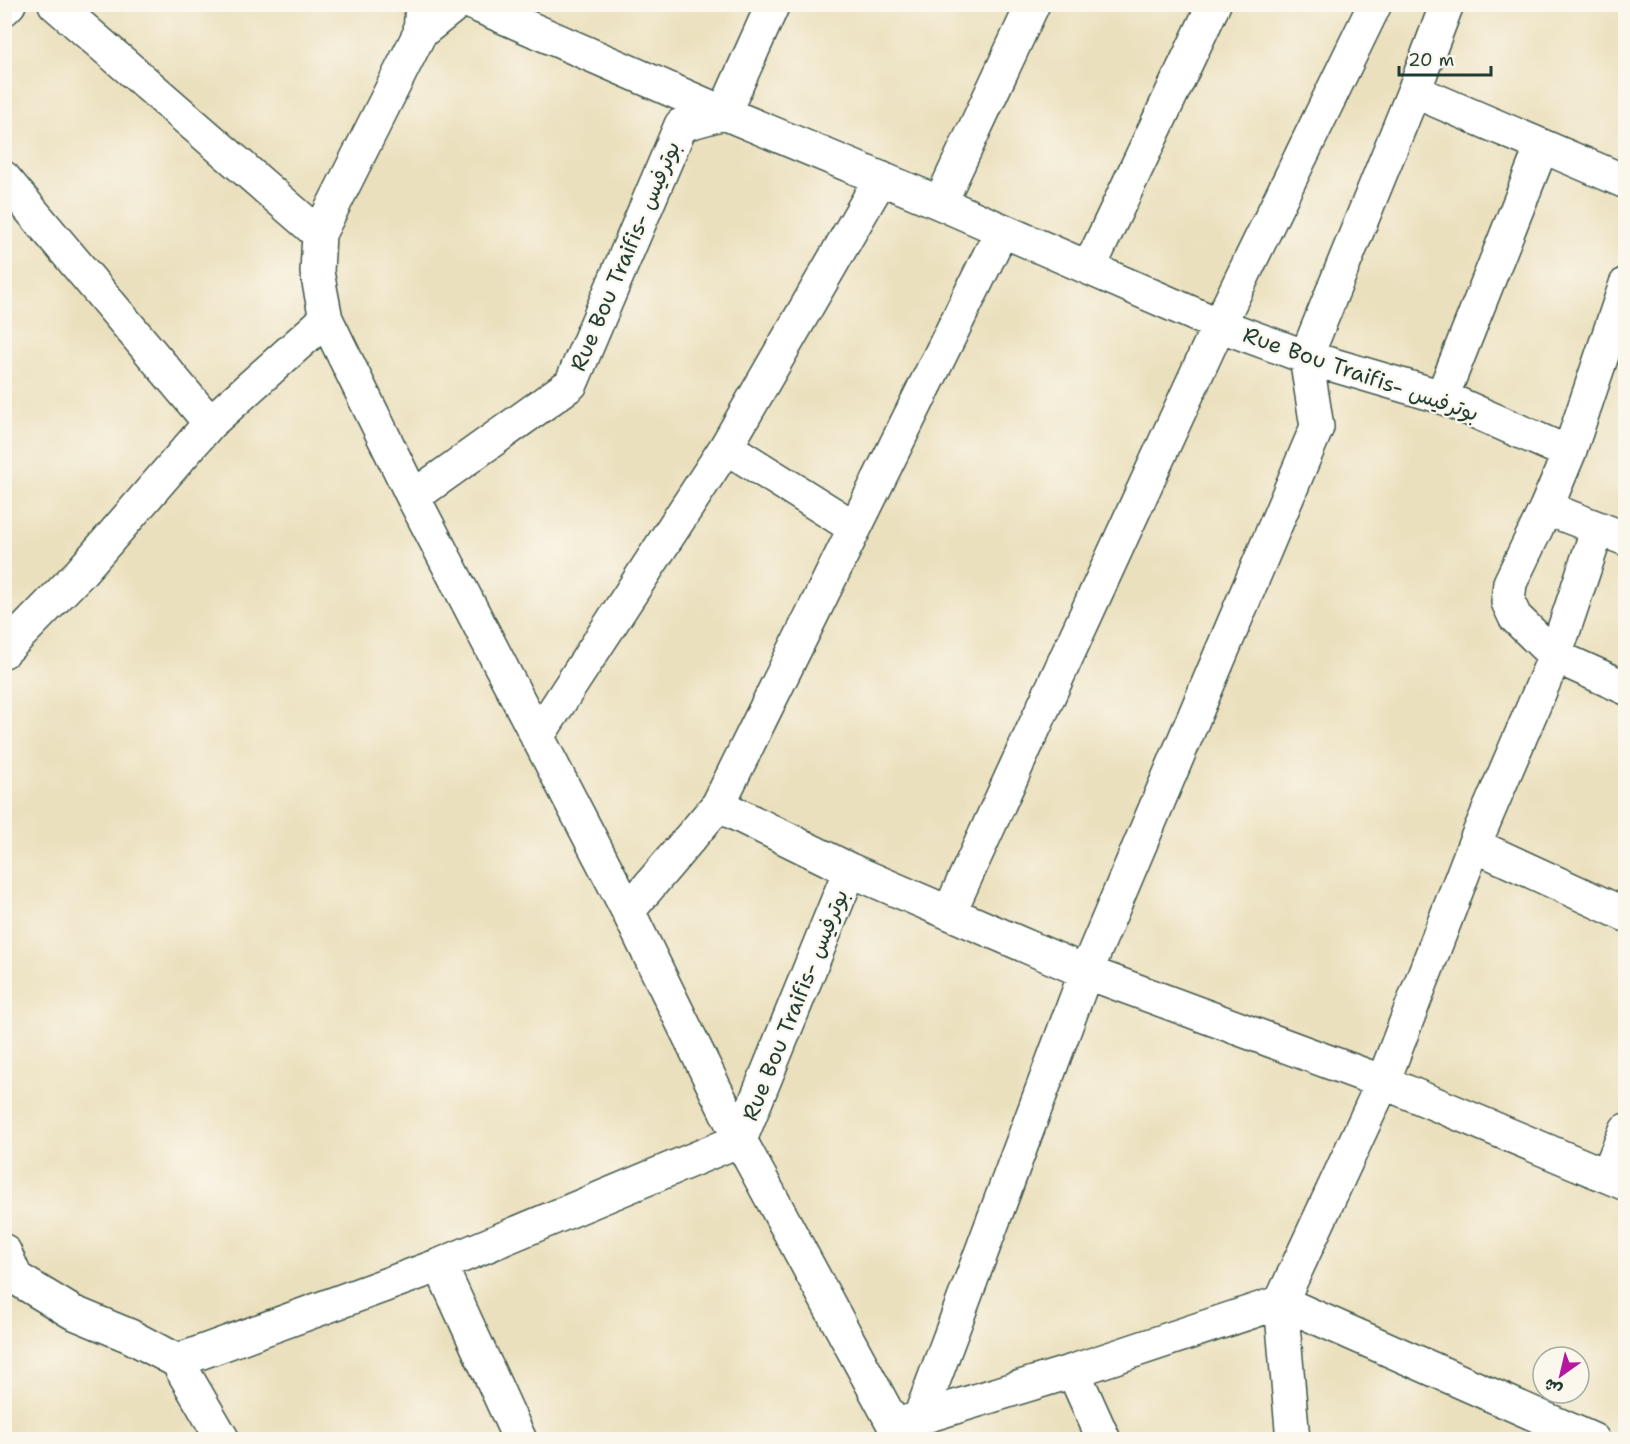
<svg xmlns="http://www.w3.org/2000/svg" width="1630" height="1444" font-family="'Shantell Sans','Playpen Sans Arabic',sans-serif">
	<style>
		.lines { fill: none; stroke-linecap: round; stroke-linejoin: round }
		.minor-casing { stroke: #3e5549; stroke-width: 36 }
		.minor { stroke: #fff; stroke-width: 33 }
		.labels { text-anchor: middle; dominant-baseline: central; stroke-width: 4.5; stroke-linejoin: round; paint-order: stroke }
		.street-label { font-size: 22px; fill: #1f3d34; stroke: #fbf7ec }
	</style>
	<rect width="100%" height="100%" fill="#fbf7ec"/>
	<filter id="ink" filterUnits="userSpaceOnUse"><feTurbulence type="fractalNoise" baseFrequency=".0167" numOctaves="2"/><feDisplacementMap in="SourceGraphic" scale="12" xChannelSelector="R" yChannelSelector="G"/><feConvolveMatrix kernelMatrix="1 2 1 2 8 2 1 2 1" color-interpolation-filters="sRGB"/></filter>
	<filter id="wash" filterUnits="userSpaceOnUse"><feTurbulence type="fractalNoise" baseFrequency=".008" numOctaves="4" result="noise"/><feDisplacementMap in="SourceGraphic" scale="24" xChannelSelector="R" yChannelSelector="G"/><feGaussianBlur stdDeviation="1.35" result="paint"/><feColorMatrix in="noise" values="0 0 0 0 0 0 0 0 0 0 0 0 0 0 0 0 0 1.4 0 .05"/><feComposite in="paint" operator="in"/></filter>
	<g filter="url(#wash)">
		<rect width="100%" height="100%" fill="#ebe0be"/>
	</g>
	<g filter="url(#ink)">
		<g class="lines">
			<!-- minor casing -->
			<g class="minor-casing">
				<path id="minor" d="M55,4L319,234
					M422,4L420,33L319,234L317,272L326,319L413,497L628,911L740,1140L902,1440
					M474,4L724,113L940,203L1219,325L1306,357L1442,397L1569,453
					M4,9L9,4
					M420,33L456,4
					M1414,91L1626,182
					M724,113L773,4
					M4,178L210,423L326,319
					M940,203L1033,4
					M1089,268L1214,4
					M1626,284L1569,453L1546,508L1510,583L1508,602L1515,617L1555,656L1626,688
					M1442,397L1542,146
					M413,497L571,384L681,125L724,113
					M1546,508L1626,539
					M855,528L726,447L881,178
					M4,651L80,573L210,423
					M537,737L726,447
					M718,805L850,870L1086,972L1383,1082L1626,1184
					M1474,845L1626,915
					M628,911L718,805L1002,230
					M949,913L1219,325L1375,4
					M1607,1176L1626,1130
					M4,1251L16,1278L72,1312L130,1336L177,1361L223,1440
					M440,1265L520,1440
					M1281,1302L1593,1440
					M177,1361L440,1265L740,1140L850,870
					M1073,1371L1104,1440
					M920,1417L1086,972L1317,427L1306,357L1414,91L1447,4
					M906,1422L1073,1371L1281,1302
					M1293,1440L1281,1302L1383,1082L1474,845L1555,656L1598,528"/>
			</g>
			<!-- minor -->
			<use href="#minor" class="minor"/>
		</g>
	</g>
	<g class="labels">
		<!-- street labels -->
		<g class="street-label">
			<text transform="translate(625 256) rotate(-67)">Rue Bou Traifis- بوترفيس</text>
			<text transform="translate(1361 374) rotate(19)">Rue Bou Traifis- بوترفيس</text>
			<text transform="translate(795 1005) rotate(-68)">Rue Bou Traifis- بوترفيس</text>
		</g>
	</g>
	<!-- margin -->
	<rect width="1630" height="1444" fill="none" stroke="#fbf7ec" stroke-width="24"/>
	<!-- north arrow -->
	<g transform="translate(1561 1375) rotate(214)"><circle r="28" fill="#fbf7ec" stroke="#a3ada2" stroke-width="1.5"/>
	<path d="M0-4.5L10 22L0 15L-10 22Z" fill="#b5179e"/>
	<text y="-9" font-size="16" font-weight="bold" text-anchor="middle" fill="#1f3d34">ش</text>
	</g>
	<!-- scale -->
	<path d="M1399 66v9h92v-9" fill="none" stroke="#1f3d34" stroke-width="3"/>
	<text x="1408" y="66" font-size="18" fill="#1f3d34" stroke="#fbf7ec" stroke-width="4.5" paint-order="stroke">20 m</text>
</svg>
